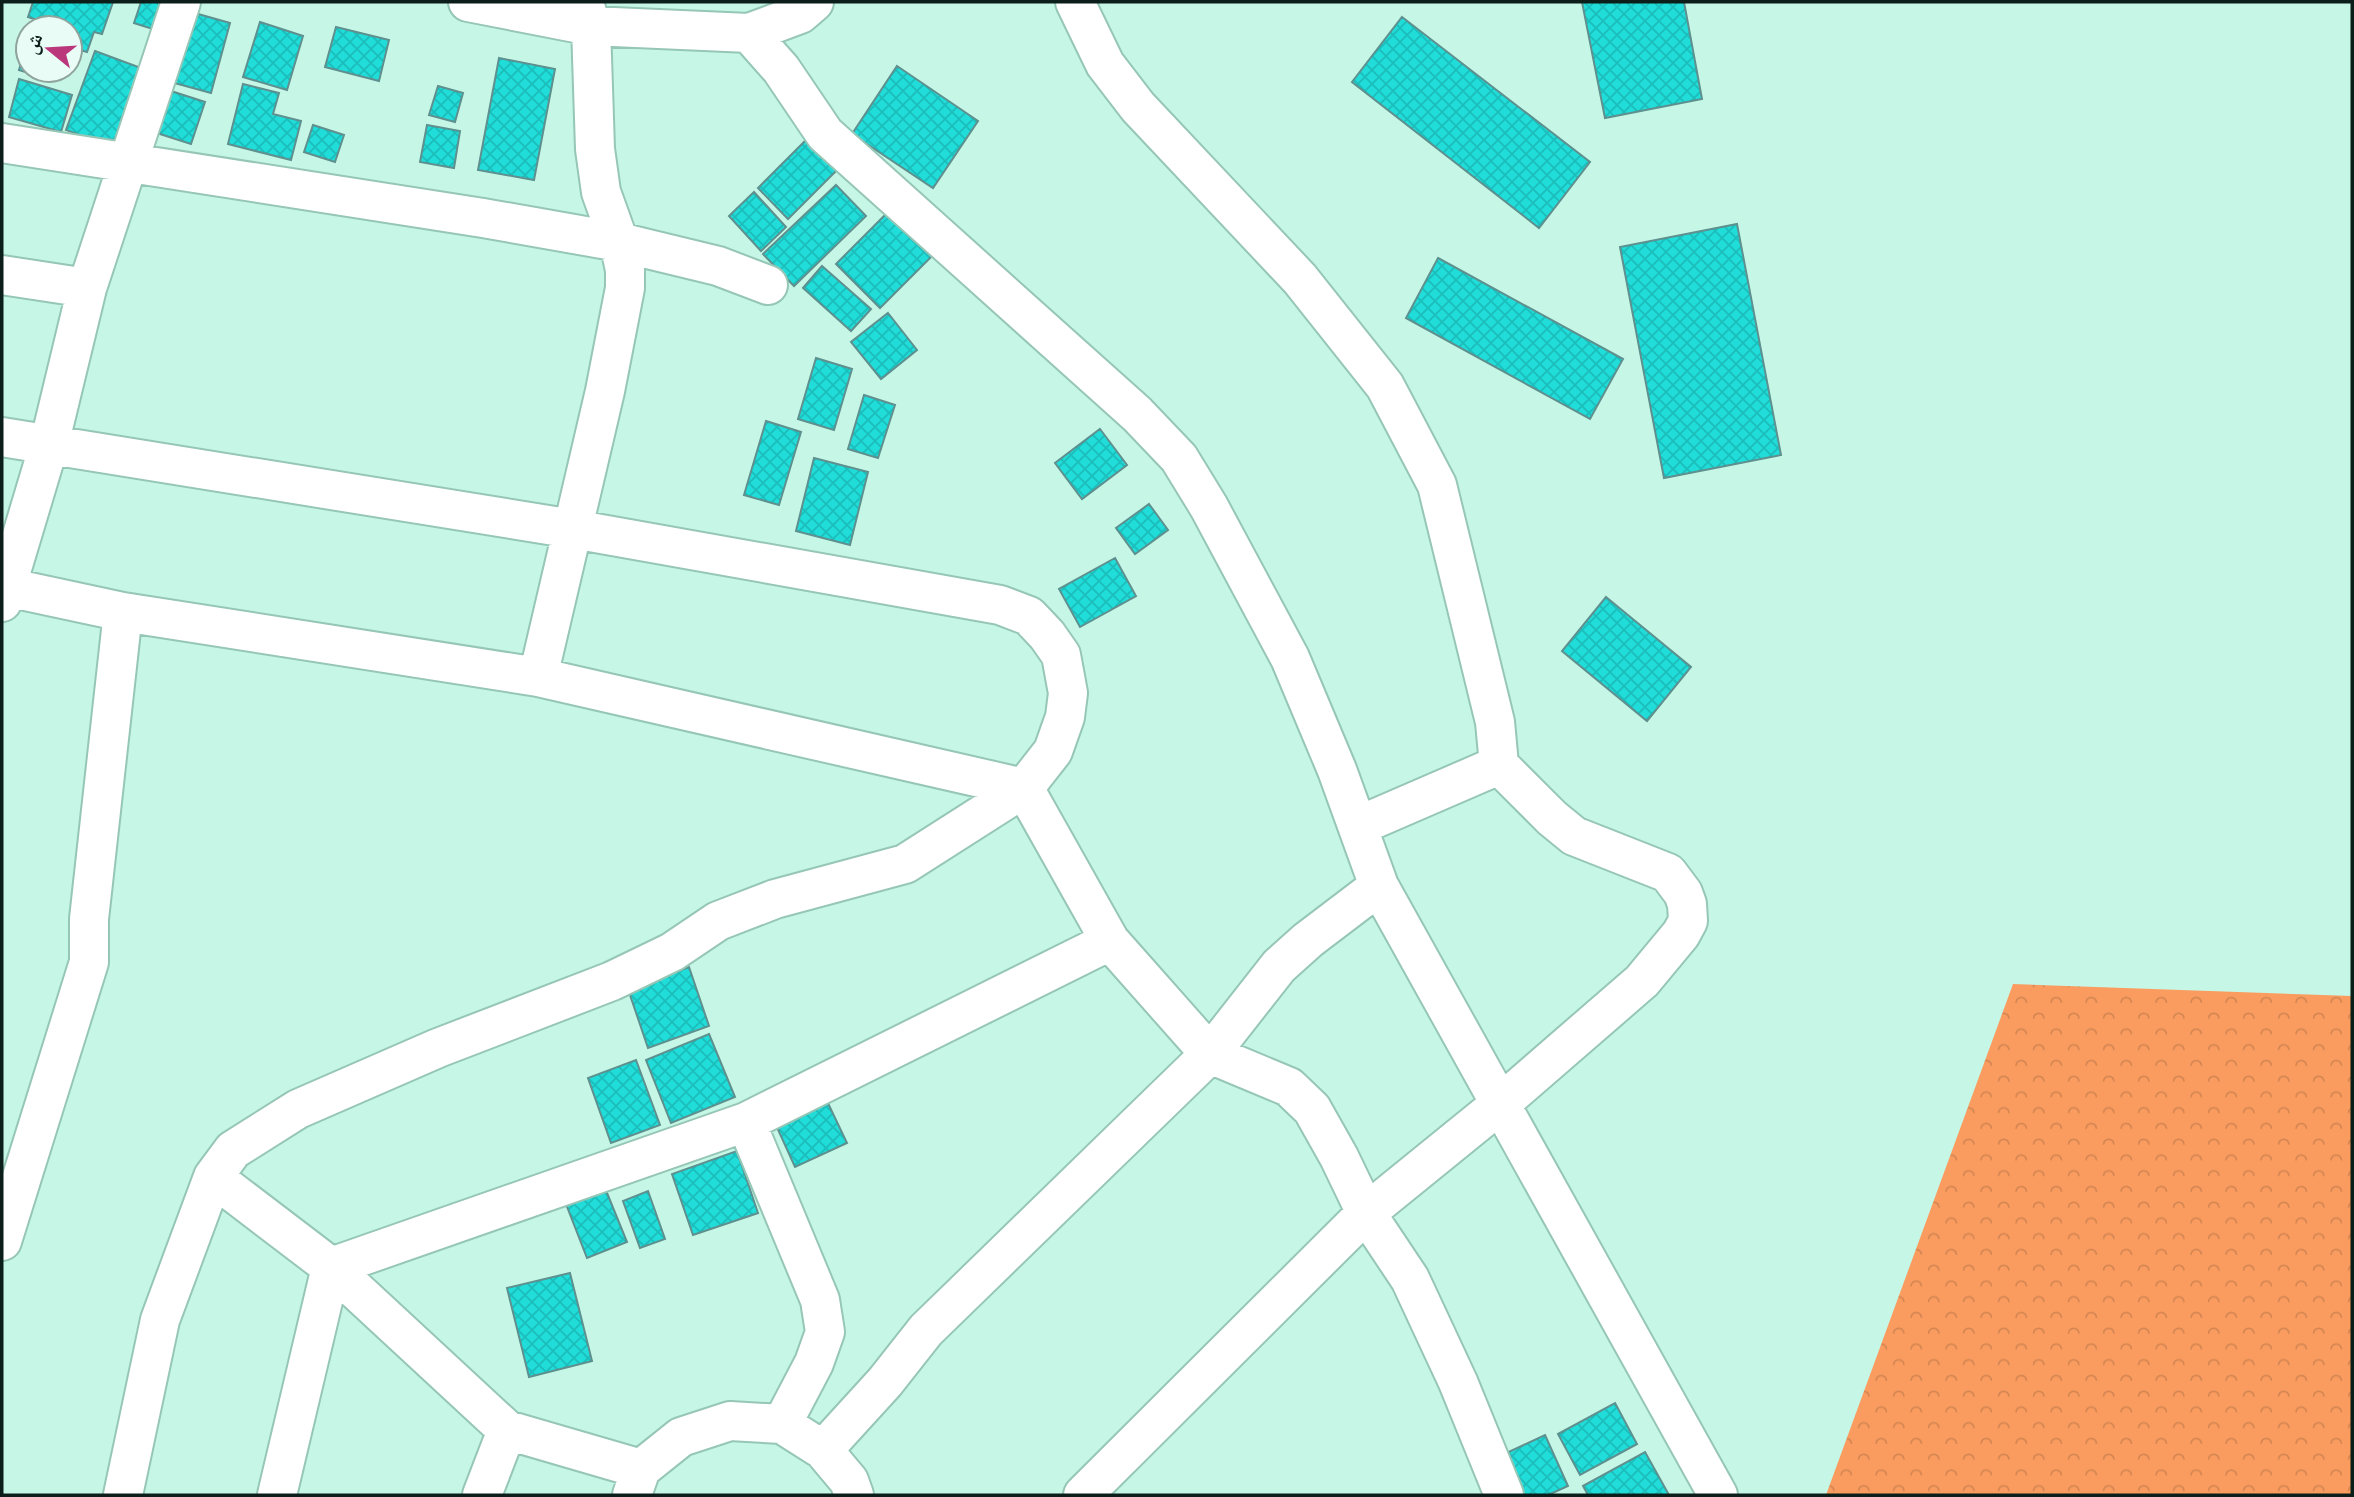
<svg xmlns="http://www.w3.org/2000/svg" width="2354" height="1497" font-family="'Roboto Condensed','Noto Naskh Arabic',sans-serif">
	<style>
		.forest { fill: url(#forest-crowns) }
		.building { fill: url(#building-cross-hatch); stroke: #5d908e; stroke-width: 2 }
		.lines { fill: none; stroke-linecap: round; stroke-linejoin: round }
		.minor-casing { stroke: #96c6b6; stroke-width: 42 }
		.minor { stroke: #fff; stroke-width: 38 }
	</style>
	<defs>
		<pattern id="forest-crowns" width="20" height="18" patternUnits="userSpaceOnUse" patternTransform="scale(1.75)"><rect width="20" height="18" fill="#fa9c5f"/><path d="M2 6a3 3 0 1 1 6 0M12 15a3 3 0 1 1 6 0" fill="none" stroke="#d58652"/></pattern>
		<pattern id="building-cross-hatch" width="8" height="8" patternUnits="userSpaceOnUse" patternTransform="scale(1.75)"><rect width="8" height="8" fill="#20ddda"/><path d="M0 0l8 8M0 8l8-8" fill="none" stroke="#1cbdba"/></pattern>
	</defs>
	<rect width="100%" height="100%" fill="#c6f7e6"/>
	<!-- forest -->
	<path class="forest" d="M2013,984L2352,996V1495H1826Z"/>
	<!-- building -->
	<path class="building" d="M33,2H113L102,34L94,32L87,52L70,47V28H45L47,23L28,17Z
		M141,2H162L156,30L134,23Z
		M1582,2H1684L1702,99L1605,118Z
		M191,12L230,23L211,93L171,82Z
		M1402,17L1590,162L1539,228L1352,82Z
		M260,22L303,36L287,90L243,77Z
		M336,27L389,40L379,81L325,67Z
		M28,40V70H59L55,81L19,70Z
		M95,51L152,72L123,151L66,130Z
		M499,58L555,69L534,180L478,170Z
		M897,66L978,121L933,188L852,134Z
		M19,79L72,95L61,132L9,117Z
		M243,84L279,93L273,114L301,121L291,160L228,144Z
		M438,86L463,93L455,122L429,115Z
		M171,91L205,102L191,144L157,133Z
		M313,125L344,135L335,162L304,152Z
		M427,125L460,131L454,168L420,162Z
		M807,139L837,170L788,219L758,188Z
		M836,185L866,216L794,286L763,254Z
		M754,192L786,227L761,251L729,216Z
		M891,209L935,253L880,308L836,264Z
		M1737,224L1781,455L1664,478L1620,247Z
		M1438,258L1623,359L1590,419L1406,318Z
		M822,266L871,309L851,331L803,288Z
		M888,313L917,350L881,379L851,342Z
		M816,358L852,369L834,430L798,419Z
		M864,395L895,405L878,458L848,449Z
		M766,421L801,432L779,505L744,495Z
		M1100,429L1127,465L1082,499L1055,463Z
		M814,458L868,472L850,545L796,531Z
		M1149,504L1168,530L1135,554L1116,528Z
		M1115,558L1136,596L1080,627L1059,589Z
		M1606,597L1691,667L1647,721L1562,651Z
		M689,967L709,1026L648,1048L628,989Z
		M709,1034L735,1097L671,1123L646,1060Z
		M636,1060L660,1125L611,1143L588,1078Z
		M826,1099L847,1143L795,1167L775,1123Z
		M737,1151L758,1213L693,1235L672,1174Z
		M605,1188L627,1242L587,1258L566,1204Z
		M648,1191L665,1239L640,1248L623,1201Z
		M570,1273L592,1361L529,1377L507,1288Z
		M1615,1403L1637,1444L1580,1475L1558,1434Z
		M1545,1435L1568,1486L1548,1495H1517L1498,1457Z
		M1645,1452L1669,1495H1588L1583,1486Z"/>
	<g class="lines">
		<!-- minor casing -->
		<g class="minor-casing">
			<path id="minor" d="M468,2L591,26L595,149L601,192L619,242L625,270V288L605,391L538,677
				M584,2L591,26L749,33L800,14L814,2
				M1075,2L1105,64L1138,107L1300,279L1385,386L1437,485L1495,722L1499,765L1358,826
				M749,33L781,69L825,134L1137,414L1179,458L1209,507L1290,658L1337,770L1379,886L1308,940L1279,966L1210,1054L1289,1087L1312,1109L1339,1157L1366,1213L1410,1279L1458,1382L1504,1495
				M2,143L483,218L619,242L718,266L768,285
				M2,275L87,288
				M2,437L573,529L1000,605L1029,616L1047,635L1061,655L1068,693L1065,717L1053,751L1024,788L905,864L775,899L718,921L672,952L612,981L438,1048L298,1109L233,1150L213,1177L160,1320L123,1495
				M2,586L123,612L538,677L1024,788L1110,941L1210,1054L926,1330L885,1382L823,1450
				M2,602L49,445L87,288L181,2
				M1379,886L1718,1495
				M746,1122L820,1300L825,1332L814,1363L782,1424
				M213,1177L331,1267L277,1495
				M2,1241L89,962V919L123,612
				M507,1430L331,1267L746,1122L1110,941
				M482,1495L507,1430L641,1469
				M632,1495L641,1469L681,1437L730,1421L782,1424L823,1450L849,1481L854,1495
				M1083,1495L1366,1213L1499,1105L1642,981L1681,934L1688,921L1687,904L1683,893L1668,873L1574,836L1552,818L1499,765"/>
		</g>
		<!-- minor -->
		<use href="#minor" class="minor"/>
	</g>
	<!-- border -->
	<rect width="2354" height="1497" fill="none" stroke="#0b1e19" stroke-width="7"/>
	<!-- north arrow -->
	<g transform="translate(49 49) rotate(288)"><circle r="33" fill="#e9fdf6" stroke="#90a49e" stroke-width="2"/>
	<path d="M0-5L12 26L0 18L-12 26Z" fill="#bb377c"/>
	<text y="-10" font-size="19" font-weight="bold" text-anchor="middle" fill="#0b1e19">ش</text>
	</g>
</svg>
